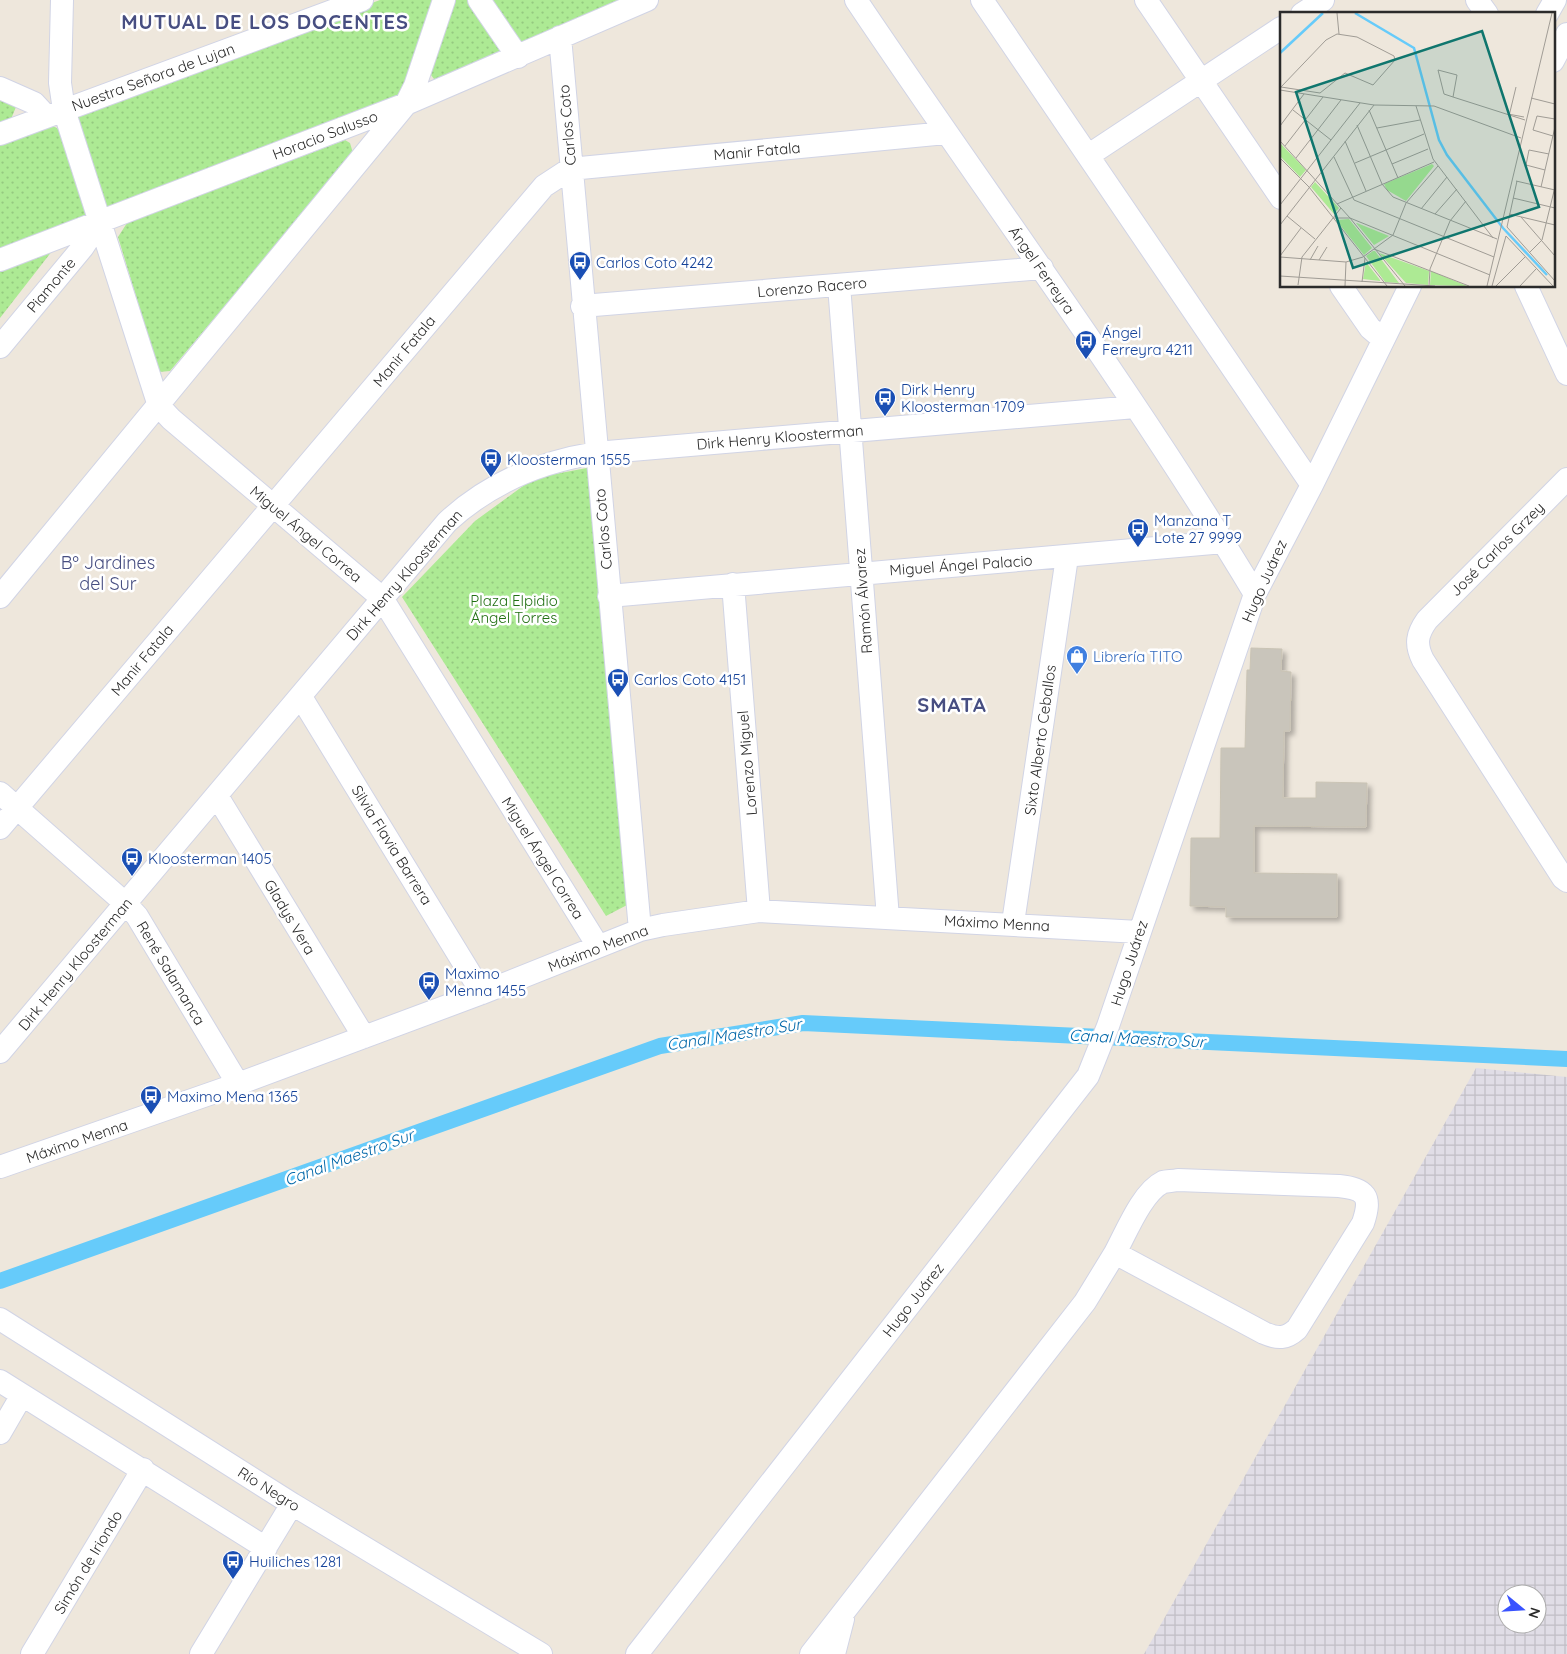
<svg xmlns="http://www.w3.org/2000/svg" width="1567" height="1654" font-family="Quicksand,sans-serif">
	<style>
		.industrial { fill: url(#industrial-grid); fill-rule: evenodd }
		.green { fill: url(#green-dots) }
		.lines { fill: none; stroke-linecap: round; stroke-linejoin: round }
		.canal { stroke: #66cbfa; stroke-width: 16 }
		.building { fill: #c9c5bb; stroke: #cac4b5; filter: url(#shadow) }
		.minor-casing { stroke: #d1d4e5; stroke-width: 24 }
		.minor { stroke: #fff; stroke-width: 22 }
		.labels { text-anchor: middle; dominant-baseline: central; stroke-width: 5; stroke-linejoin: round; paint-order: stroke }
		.street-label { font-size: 15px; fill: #2b2b2b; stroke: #fff }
		.transit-label { font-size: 15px; fill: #164399; stroke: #fff; text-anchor: start }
		.park-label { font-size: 15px; fill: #227014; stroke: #fff }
		.shop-label { font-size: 15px; fill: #366cbe; stroke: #fff; text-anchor: start }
		.water-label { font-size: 16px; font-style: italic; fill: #0167a9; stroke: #fff }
		.quarter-label { font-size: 18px; fill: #474e81; stroke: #fff }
		.district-label { font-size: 20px; font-weight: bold; letter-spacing: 1px; fill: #474e81; stroke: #fff }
		.inset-river { fill: none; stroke: #66cbfa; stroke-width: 2.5 }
		.inset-road { fill: none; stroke: #a09c95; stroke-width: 1 }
		.view { fill: #0f766e; fill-opacity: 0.15; stroke: #0f766e; stroke-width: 2.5 }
		.inset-edge { fill: none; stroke: #2b2b2b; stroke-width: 2.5 }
	</style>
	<defs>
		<pattern id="industrial-grid" width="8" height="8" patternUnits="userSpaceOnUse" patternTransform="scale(1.25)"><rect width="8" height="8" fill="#e0dde6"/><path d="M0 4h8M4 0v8" fill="none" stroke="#c0bec5"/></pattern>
		<pattern id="green-dots" width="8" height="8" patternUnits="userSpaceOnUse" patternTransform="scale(1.25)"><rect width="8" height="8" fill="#adea94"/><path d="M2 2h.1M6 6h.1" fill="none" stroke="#95c980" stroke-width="1.8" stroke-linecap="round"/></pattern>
		<filter id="shadow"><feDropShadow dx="4" dy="4" stdDeviation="2.5" flood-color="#0004"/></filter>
	</defs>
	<rect width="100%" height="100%" fill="#eee7dc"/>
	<!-- industrial -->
	<path class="industrial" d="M1476,1068L1567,1077V1654H1144ZM1507,1594H1537V1624H1507Z"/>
	<!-- green -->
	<path class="green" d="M380,0H435L404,93L116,208L107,206L101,201L76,124L79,115L83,110Z
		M454,0H472L503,53L444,82L434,79L428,71Z
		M492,0H634L531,45L520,42Z
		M0,97L16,107L11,119L0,123Z
		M45,126L55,127L63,132L86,213L81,222L0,253V143Z
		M345,140L350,143L353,153L170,371L159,372L118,237L127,223Z
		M56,246L0,318V270Z
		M592,467L629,904L606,916L402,597L475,521L534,478Z"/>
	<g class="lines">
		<!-- canal -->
		<path class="canal" d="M0,1281L660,1046L803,1023L1567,1059"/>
	</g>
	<!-- building -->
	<path class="building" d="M1251,648L1282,649L1281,671L1291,672L1290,731H1284L1283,798H1316V782L1367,783L1366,827L1254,826V873L1337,874V917H1226V907L1190,906L1191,838H1220L1221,748H1245L1247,670H1250Z"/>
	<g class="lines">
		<!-- minor casing -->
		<g class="minor-casing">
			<path id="minor" d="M62,0L60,83L64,110L159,406L171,419L382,598L598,946
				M479,0L518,57
				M856,0C989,198 1132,389 1255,594
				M982,0L1312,485
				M1146,0L1281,198
				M1477,0L1487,14
				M1302,14L1323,0
				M1547,14L1555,0
				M560,37L640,930
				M1553,61L1567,34
				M0,88L34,103L46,116
				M0,134L362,0
				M1089,155L1281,28
				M0,260L406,104L647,0
				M839,285L888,918
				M1341,286L1370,328L1383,339
				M1526,286L1567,374
				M582,306L1042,268
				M0,347L83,247L100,221
				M1567,479L1427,620C1417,634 1415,644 1423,660L1563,878L1567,881
				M733,584L759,911
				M609,596L1224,542
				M0,597L406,104L415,86L444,0
				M301,697L482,993
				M0,793L126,904L137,916L238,1084
				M217,796L364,1037
				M0,828L544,186L570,169L946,133
				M1013,923L1067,557
				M0,1052L447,522C489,483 539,462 596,453L1135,407
				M0,1167L238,1084L482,993L640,930L663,925L759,911L1139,932
				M0,1319L292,1504L541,1654
				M0,1381L266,1548
				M0,1433L22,1395
				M32,1654L143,1469
				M201,1654L292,1504
				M637,1654L1088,1076L1108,1026L1255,594L1312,485L1410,286
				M811,1654L1085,1302L1115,1253L1264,1333C1278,1339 1286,1339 1297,1329L1363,1223C1372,1196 1366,1189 1339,1186L1178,1180C1173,1181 1167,1181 1163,1182C1142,1192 1126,1233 1115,1253
				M834,1654L843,1619"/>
		</g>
		<!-- minor -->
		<use href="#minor" class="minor"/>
	</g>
	<!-- icons -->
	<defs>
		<g id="bus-pin" transform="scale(1.125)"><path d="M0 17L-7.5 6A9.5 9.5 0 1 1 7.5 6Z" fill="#1a4fb4" stroke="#fff"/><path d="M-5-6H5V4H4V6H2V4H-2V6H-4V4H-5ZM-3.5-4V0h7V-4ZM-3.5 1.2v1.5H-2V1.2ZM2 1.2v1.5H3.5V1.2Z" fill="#fff"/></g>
		<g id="shop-pin" transform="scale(1.125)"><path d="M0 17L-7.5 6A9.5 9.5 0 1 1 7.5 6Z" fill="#3f7fe0" stroke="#fff"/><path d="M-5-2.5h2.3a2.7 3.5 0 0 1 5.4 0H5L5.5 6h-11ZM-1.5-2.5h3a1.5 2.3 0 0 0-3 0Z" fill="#fff"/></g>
	</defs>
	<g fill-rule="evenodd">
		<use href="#bus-pin" x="580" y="262"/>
		<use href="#bus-pin" x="1086" y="341"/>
		<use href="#bus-pin" x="885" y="398"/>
		<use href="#bus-pin" x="491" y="459"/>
		<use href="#bus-pin" x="1138" y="529"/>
		<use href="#shop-pin" x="1077" y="656"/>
		<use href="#bus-pin" x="618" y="679"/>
		<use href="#bus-pin" x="132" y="858"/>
		<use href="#bus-pin" x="429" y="982"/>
		<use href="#bus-pin" x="151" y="1096"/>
		<use href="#bus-pin" x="233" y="1561"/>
	</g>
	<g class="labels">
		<!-- street labels -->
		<g class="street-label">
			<text transform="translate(153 77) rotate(-20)">Nuestra Señora de Lujan</text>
			<text transform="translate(567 125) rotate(-95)">Carlos Coto</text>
			<text transform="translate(325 135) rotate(-21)">Horacio Salusso</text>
			<text transform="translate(757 151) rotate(-5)">Manir Fatala</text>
			<text transform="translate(1042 270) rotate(55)">Ángel Ferreyra</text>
			<text transform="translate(51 285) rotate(-50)">Piamonte</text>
			<text transform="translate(812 287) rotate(-5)">Lorenzo Racero</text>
			<text transform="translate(404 351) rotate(-50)">Manir Fatala</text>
			<text transform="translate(780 437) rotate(-5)">Dirk Henry Kloosterman</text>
			<text transform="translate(603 529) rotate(-95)">Carlos Coto</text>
			<text transform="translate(306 534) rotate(40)">Miguel Ángel Correa</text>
			<text transform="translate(1497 549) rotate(-45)">José Carlos Grzey</text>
			<text transform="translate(961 565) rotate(-4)">Miguel Ángel Palacio</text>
			<text transform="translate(404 575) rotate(-49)">Dirk Henry Kloosterman</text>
			<text transform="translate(1264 581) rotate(-66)">Hugo Juárez</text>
			<text transform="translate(863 601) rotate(-94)">Ramón Álvarez</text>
			<text transform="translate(142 660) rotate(-50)">Manir Fatala</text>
			<text transform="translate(1040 740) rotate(-82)">Sixto Alberto Ceballos</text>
			<text transform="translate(747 763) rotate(-95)">Lorenzo Miguel</text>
			<text transform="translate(392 845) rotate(58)">Silvia Flavia Barrera</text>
			<text transform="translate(543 858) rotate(58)">Miguel Ángel Correa</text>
			<text transform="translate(290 917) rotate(59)">Gladys Vera</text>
			<text transform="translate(997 923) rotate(3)">Máximo Menna</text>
			<text transform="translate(598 948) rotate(-21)">Máximo Menna</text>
			<text transform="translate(1129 963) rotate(-72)">Hugo Juárez</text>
			<text transform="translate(75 964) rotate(-50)">Dirk Henry Kloosterman</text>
			<text transform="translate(171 973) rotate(59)">René Salamanca</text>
			<text transform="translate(77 1141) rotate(-19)">Máximo Menna</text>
			<text transform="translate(913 1300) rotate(-52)">Hugo Juárez</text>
			<text transform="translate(269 1489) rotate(32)">Río Negro</text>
			<text transform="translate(88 1562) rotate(-59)">Simón de Iriondo</text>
		</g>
		<!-- transit labels -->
		<g class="transit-label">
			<text x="596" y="262">Carlos Coto 4242</text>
			<text x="1102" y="332">Ángel<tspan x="1102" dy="17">Ferreyra 4211</tspan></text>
			<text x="901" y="389">Dirk Henry<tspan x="901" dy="17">Kloosterman 1709</tspan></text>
			<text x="507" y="459">Kloosterman 1555</text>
			<text x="1154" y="520">Manzana T<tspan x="1154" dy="17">Lote 27 9999</tspan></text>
			<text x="634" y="679">Carlos Coto 4151</text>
			<text x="148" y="858">Kloosterman 1405</text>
			<text x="445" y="973">Maximo<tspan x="445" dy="17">Menna 1455</tspan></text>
			<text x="167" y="1096">Maximo Mena 1365</text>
			<text x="249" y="1561">Huiliches 1281</text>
		</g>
		<!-- park labels -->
		<g class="park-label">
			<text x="514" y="600">Plaza Elpidio<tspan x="514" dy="17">Ángel Torres</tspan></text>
		</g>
		<!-- shop labels -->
		<g class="shop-label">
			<text x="1093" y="656">Librería TITO</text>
		</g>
		<!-- water labels -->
		<g class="water-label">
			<text transform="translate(734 1034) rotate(-9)">Canal Maestro Sur</text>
			<text transform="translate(1137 1038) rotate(3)">Canal Maestro Sur</text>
			<text transform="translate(349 1157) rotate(-20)">Canal Maestro Sur</text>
		</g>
		<!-- quarter labels -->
		<g class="quarter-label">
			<text x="108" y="562">Bº Jardines<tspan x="108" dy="21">del Sur</tspan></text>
		</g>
		<!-- district labels -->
		<g class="district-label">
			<text x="265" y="21">MUTUAL DE LOS DOCENTES</text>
			<text x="952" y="704">SMATA</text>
		</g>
	</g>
	<!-- overview -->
	<g transform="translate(1280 12)">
		<rect width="275" height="275" fill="#eee7dc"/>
		<path d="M0,131L26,158L20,165L0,144ZM152,152L154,154L126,189L107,178L104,172ZM35,170L59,196L54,202L31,175ZM69,207L92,236L84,243L56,208ZM76,211H77L109,224L94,233ZM93,239H95L119,271L105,270L86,244ZM99,241L149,259L148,273L126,271ZM86,250L100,268V269L83,267ZM151,259L187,274L150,273Z" fill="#adea94"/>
		<path class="inset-river" d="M75,1L134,36L159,128L167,143L223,216L267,263M0,41L43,1"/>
		<path class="inset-road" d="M57,1L59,22M57,22L77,25L114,44L115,48L93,73L65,61L40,81L1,75L46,28ZM0,78L94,93L154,94L241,126M173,85L164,82L158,58L177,63L173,85L245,108M251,86L275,92M136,94L153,147L213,226M13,98L51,128M89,98L118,166M228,102L244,105M229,104L236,75M77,113L102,172L113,185L217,227M0,114L24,82M97,116L140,108M273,124L253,118L257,104L275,107M0,129L70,206L125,274M65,129L86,179M5,134L43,85M54,145L74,188L214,245M0,146L29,175L107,274M16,146L61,88M75,151L144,122M112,152L148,137M265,158L246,153L249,138L269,142M236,169L275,178M237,169L227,215L275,269M261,175L275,115M233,186L275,196M57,192L154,150M0,193L80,91M141,197L167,165M155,202L177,177M229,202L275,213M7,204L35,227M241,205L275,244M53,206H70L210,263M0,213L94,93M94,237L189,274M249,241L262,228L275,175M0,244L21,216M0,245L66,250L83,245L113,223L126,191L158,154M30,248L38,234M39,248L47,235M0,264L155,274M82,270L85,246M18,273L22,245L61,196M65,274L66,250M149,274L150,257L170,209L186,189M207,274L272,1M212,274L226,224L273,274M216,274L245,245M240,274L256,257"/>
		<path class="view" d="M202,19L259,195L73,256L16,80Z"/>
		<rect width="275" height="275" class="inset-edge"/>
	</g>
	<!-- north arrow -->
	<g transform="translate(1522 1609) rotate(108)"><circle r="24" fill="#ffffff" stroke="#aaaaaa"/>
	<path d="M0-4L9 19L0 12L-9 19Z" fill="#3953ff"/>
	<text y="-8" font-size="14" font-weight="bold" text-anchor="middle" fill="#2b2b2b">N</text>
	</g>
</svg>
